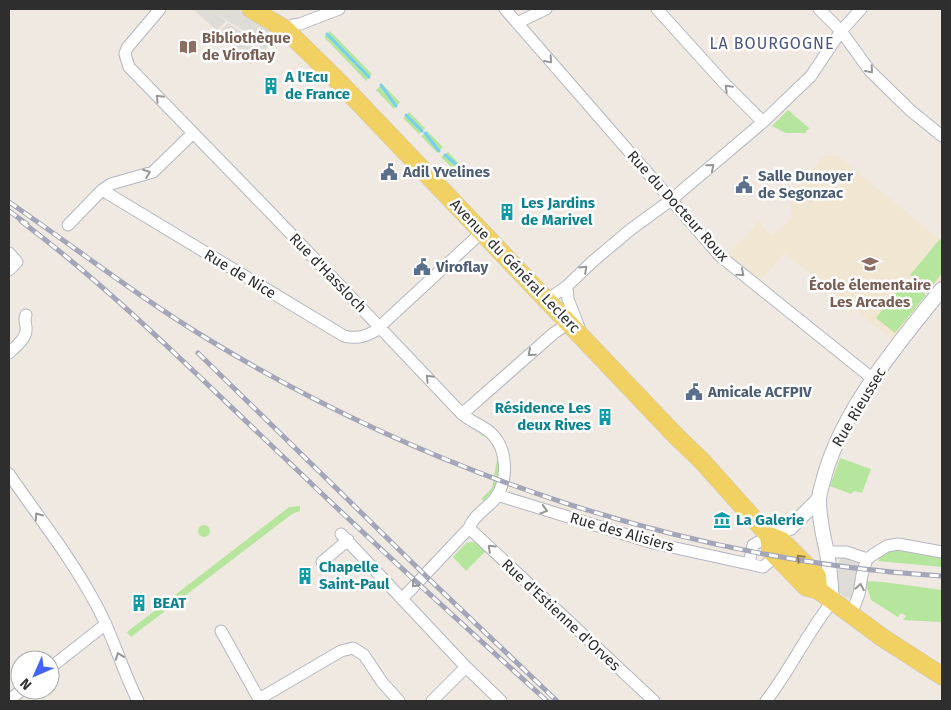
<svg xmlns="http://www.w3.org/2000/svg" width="951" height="710" font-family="'Fira Sans',sans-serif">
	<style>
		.education { fill: #f0e6d1 }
		.green { fill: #b6e59e }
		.plaza { fill: #dfdcd8 }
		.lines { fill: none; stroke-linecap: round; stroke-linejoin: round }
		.stream { stroke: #75cff0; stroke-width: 3 }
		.minor-casing { stroke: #b4b7c1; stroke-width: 13 }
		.tertiary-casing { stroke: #b4b7c1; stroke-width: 16 }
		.primary-casing { stroke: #c9c9c9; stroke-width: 19 }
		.minor { stroke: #fff; stroke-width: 11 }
		.tertiary { stroke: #fff; stroke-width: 14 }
		.primary { stroke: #f2d163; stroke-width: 18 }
		.rail-casing { stroke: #a3a6b8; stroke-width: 5 }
		.rail { stroke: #fff; stroke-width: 3; stroke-dasharray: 9; stroke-linecap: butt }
		.oneway { stroke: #969696 }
		.oneway2 { stroke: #908048 }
		.labels { text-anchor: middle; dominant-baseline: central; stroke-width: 5; stroke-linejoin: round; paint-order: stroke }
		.education-label { font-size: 15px; font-weight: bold; fill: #785e54; stroke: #fff; text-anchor: start }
		.culture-label { font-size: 15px; font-weight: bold; fill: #0d838f; stroke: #fff; text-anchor: start }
		.service-label { font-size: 15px; font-weight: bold; fill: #4e5e75; stroke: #fff; text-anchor: start }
		.street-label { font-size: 15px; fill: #2e2e2e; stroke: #fff }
		.neighbourhood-label { font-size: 16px; letter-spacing: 1px; fill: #4d5680; stroke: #fff }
	</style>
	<rect width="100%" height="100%" fill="#efe9e1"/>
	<!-- education -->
	<path class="education" d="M825,155L839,157L942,241V279L894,341L784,253L761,280L727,253L739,243L759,221L771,236L792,219L790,195Z"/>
	<!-- green -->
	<path class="green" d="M330,31L372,74L366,81L324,37Z
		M382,84L400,102L394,109L376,90Z
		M788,110L809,128L805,133H786L772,126Z
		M409,112L425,128L419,134L403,118Z
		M427,131L443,147L437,153L421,136Z
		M448,152L460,164L454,170L441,157Z
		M940,239L942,241V273L929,290L910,275Z
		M906,280L926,295L895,333L876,318Z
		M474,431L493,440L500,454L496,489H495L484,501L481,499L492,488L498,454L492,441Z
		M840,458L871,469L862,493L854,491L851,494L830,486Z
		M300,506V511L292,514L131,637L127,632L284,511L289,507Z
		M198 531a6 6 0 1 1 12 0a6 6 0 1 1-12 0Z
		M472,542L479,543L487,550L466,571L453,557L466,543Z
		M902,548L942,555V567L878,561C882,551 892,549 902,548Z
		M865,581L883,582L942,590V622L903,620L906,616L901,613L898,617L871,600Z"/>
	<!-- plaza -->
	<path class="plaza" d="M193,9H238L280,35L251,65L218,33L228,23L250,37L253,46L247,52L248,54L261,41L215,13L226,21L217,31Z
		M840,556L862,565L854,599L845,597L836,589Z"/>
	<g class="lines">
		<!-- stream -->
		<path class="stream" d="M327,34L369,77
			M381,85L396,106
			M406,115L422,131
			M425,133L439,151
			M445,155L458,166"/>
		<!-- minor casing -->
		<g class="minor-casing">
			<path id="minor" d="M160,9L127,48L125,54L129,67L271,213L462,414C471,422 482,425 491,433C508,449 509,481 494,500C486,509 473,516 469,528L402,599
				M505,9L720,256L873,379
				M657,9L723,82L763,122
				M819,9L841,31L870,71L911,111L942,136
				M517,23L546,9
				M285,29L293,25L300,24L339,9
				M102,190L344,336C356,339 364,337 375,331L482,232
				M68,225L102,190L111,184L153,172L193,133
				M9,253L17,262L9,270
				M567,286L568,299L580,330
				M547,300L567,286L592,262L630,230L671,200L763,122L811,76L841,31L861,9
				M9,353C15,347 25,340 26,331C27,324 23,321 26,315
				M462,414L554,333L569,323
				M9,474C37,515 69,555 93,599C112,631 121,668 138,701
				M497,495L653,543L749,564L763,567L776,556
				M469,528L654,701
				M341,534L466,667L501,701
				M827,552H846L867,559
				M322,562L348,540
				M749,564L753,545L769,536
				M851,615L859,594L862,575L867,559L874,554L887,546L898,544L942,552
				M221,631L259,699L341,651L353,648L364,655L382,682L399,701
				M50,668L106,624
				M9,700L22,690
				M432,701L466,667
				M766,701C790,670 807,633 832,602"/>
		</g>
		<!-- tertiary casing -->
		<g class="tertiary-casing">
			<path id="tertiary" d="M769,536L790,528L819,499
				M832,602C831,585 830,569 827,553C823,534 819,520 819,500C819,492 823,483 825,474C844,408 899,342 942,289"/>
		</g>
		<!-- primary casing -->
		<g class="primary-casing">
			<path id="primary" d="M251,9L285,29L340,83L676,436L702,461L769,536L782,541L817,576L818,590
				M769,536L771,551L806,587L818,590L883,638L942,676"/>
		</g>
		<!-- minor -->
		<use href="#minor" class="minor"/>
		<!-- tertiary -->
		<use href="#tertiary" class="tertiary"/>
		<!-- primary -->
		<use href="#primary" class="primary"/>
		<!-- rail casing -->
		<g class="rail-casing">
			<path id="rail" d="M9,202C76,248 141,299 211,341C428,473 689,561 942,576
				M9,211L27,224
				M21,221C119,295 205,383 294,467C377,547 462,624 547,701
				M198,353L430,580L557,701"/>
		</g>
		<!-- rail -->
		<use href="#rail" class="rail"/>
	</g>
	<!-- one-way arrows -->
	<defs><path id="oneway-chevron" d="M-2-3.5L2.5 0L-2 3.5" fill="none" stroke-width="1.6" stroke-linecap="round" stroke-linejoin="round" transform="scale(1.25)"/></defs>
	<g class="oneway">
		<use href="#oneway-chevron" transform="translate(549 60) rotate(49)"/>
		<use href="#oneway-chevron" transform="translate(870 70) rotate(49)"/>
		<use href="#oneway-chevron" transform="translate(728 88) rotate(-135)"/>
		<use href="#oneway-chevron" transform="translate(159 98) rotate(-134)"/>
		<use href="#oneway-chevron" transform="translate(711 167) rotate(-40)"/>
		<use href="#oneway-chevron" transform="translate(147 173) rotate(-20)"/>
		<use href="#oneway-chevron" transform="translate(584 269) rotate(-43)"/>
		<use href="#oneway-chevron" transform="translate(741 273) rotate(39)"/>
		<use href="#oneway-chevron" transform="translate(531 353) rotate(139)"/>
		<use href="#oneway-chevron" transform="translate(429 378) rotate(-134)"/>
		<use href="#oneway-chevron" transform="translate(544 510) rotate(17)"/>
		<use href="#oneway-chevron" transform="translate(38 516) rotate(-125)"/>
		<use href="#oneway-chevron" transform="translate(491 548) rotate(-137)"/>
		<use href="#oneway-chevron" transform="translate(415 584) rotate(134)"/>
		<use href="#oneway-chevron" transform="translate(860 587) rotate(-80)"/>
		<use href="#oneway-chevron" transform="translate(119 656) rotate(-110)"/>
	</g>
	<use class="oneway2" href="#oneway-chevron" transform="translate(800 558) rotate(-135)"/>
	<!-- icons -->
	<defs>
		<g id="library-bare" transform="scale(1.35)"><path d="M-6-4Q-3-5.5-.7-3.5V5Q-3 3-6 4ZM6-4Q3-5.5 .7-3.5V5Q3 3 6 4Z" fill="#8d6e63" stroke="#fff" stroke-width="2.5" paint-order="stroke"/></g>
		<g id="building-bare" transform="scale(1.35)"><path d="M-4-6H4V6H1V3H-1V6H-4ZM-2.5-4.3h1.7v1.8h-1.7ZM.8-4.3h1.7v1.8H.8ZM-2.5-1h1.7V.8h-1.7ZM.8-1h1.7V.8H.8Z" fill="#0f9aa8" stroke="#fff" stroke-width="2.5" paint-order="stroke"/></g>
		<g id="civic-bare" transform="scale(1.35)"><path d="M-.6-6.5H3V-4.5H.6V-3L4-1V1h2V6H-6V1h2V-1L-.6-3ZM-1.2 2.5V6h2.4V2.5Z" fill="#5c6f8a" stroke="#fff" stroke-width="2.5" paint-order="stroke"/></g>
		<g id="school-bare" transform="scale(1.35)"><path d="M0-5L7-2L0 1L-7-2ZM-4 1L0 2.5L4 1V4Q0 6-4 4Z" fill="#8d6e63" stroke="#fff" stroke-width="2.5" paint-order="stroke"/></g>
		<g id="museum-bare" transform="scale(1.35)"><path d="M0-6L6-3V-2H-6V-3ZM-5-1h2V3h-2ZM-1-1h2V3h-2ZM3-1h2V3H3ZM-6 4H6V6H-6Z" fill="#0f9aa8" stroke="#fff" stroke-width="2.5" paint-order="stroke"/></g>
	</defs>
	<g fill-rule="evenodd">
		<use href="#library-bare" x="188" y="47"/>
		<use href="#building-bare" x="271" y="86"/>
		<use href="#civic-bare" x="389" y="172"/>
		<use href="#civic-bare" x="744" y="185"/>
		<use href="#building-bare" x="507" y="212"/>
		<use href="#school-bare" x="870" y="264"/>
		<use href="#civic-bare" x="422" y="267"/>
		<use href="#civic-bare" x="694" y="392"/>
		<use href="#building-bare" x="605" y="417"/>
		<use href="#museum-bare" x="722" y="520"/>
		<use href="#building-bare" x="305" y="576"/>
		<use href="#building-bare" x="139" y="603"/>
	</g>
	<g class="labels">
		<!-- education labels -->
		<g class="education-label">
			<text x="202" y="38">Bibliothèque<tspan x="202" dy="17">de Viroflay</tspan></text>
			<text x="870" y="285" text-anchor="middle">École élementaire<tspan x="870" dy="17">Les Arcades</tspan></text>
		</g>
		<!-- culture labels -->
		<g class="culture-label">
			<text x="285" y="77">A l'Ecu<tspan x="285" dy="17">de France</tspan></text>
			<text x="521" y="203">Les Jardins<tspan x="521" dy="17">de Marivel</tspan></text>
			<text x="591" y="408" text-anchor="end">Résidence Les<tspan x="591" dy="17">deux Rives</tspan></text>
			<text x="736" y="520">La Galerie</text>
			<text x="319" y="567">Chapelle<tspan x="319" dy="17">Saint-Paul</tspan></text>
			<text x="153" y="603">BEAT</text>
		</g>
		<!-- service labels -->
		<g class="service-label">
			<text x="403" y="172">Adil Yvelines</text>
			<text x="758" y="176">Salle Dunoyer<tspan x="758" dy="17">de Segonzac</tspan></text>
			<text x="436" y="267">Viroflay</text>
			<text x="708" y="392">Amicale ACFPIV</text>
		</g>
		<!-- street labels -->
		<g class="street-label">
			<text transform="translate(678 206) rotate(48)">Rue du Docteur Roux</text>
			<text transform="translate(515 266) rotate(46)">Avenue du Général Leclerc</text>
			<text transform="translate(328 273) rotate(46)">Rue d'Hassloch</text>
			<text transform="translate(240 274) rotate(31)">Rue de Nice</text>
			<text transform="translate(859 407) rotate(-59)">Rue Rieussec</text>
			<text transform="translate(622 532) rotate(16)">Rue des Alisiers</text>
			<text transform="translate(561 615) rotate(43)">Rue d'Estienne d'Orves</text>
		</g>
		<!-- neighbourhood labels -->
		<g class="neighbourhood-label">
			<text x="772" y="43">LA BOURGOGNE</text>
		</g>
	</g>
	<!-- border -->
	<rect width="951" height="710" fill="none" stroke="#2e2e2e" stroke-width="20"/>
	<!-- north arrow -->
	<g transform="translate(35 675) rotate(225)"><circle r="24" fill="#ffffff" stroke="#ababab"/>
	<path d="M0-4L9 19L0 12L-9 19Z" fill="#4264fb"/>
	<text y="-8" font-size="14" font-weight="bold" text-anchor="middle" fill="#2e2e2e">N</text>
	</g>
</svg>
